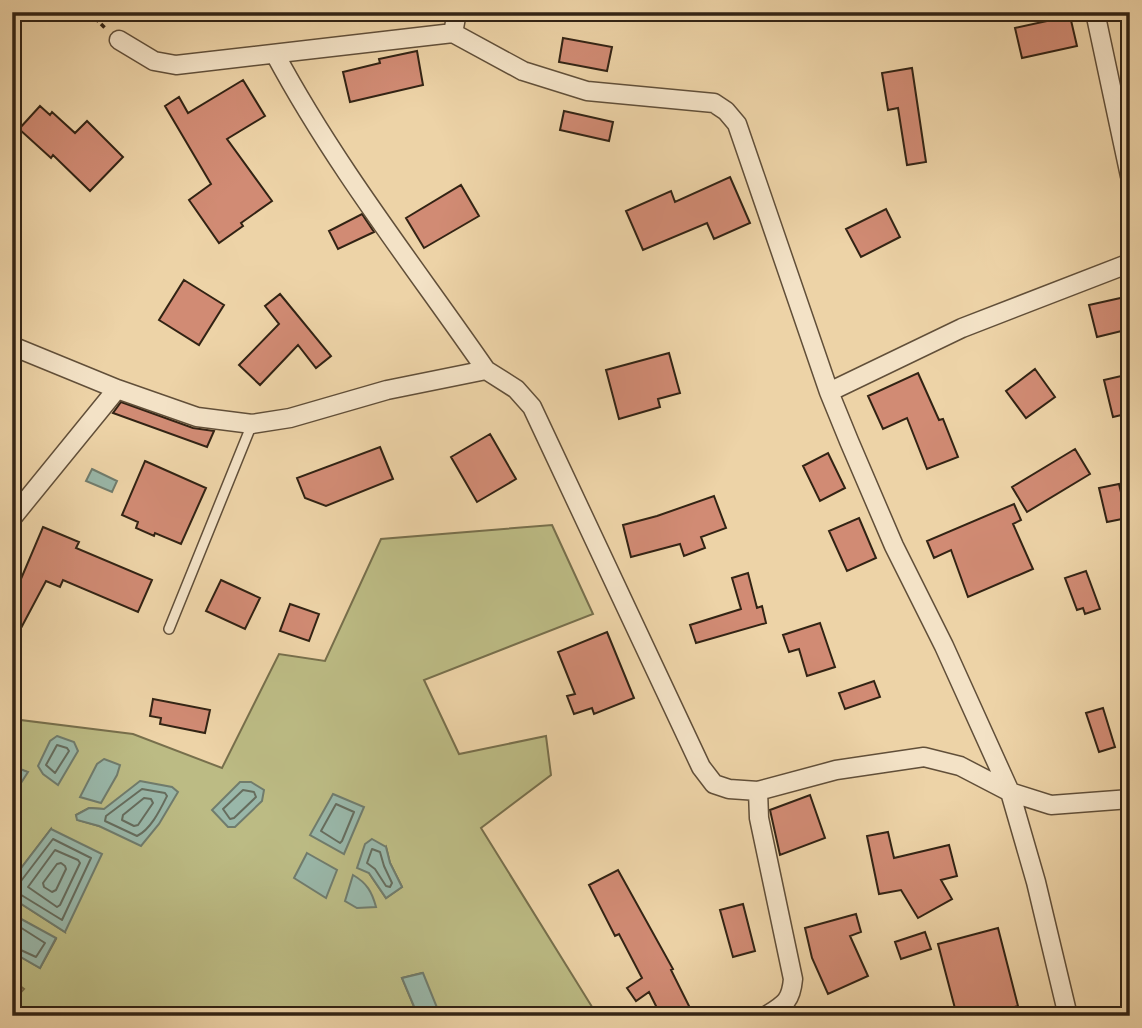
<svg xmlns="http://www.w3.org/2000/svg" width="1142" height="1028" font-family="'IM FELL Double Pica',serif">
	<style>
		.green { fill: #bcbb84; stroke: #776f4c; stroke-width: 2; fill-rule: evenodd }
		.water { fill: #99b7a9; stroke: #707c6d; stroke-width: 2 }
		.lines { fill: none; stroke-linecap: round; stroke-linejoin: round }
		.shore { stroke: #666d5e; stroke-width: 2 }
		.building { fill: #d18b74; stroke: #322314; stroke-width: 2 }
		.service-casing { stroke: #614f39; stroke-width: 12 }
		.minor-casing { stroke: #614f39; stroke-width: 21 }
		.path { stroke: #322314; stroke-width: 3.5; stroke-dasharray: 5 3.5; stroke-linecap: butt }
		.service { stroke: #f3e2c6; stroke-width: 9 }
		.minor { stroke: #f3e2c6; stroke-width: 18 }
	</style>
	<rect width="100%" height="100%" fill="#edd3a7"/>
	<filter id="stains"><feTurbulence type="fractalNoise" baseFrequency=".00286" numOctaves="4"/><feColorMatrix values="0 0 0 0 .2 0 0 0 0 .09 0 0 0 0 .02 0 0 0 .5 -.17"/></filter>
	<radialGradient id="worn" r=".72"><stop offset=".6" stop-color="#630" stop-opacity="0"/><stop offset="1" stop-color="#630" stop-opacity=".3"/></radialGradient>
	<!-- green -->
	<path class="green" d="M552,525L593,614L424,680L459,754L546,736L551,775L481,828L594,1010L588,1016H438L422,973L402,978L418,1016H12V1002L24,989L12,980V952L40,968L56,939L12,914V898L65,932L51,829L12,880V797L27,772L12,766V719L133,734L222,768L279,654L325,661L381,539ZM89,808L103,809L99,826L78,820L76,815ZM386,847L390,863L402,887L386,898L369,873Z"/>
	<!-- water -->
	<path class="water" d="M92,469L117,481L112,492L86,481Z
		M57,736L74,742L78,751L58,785L43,774L38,766L50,741Z
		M104,759L120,765L117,775L101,803L80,797L97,764Z
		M12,766L28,772L12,797Z
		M140,781L172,787L178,792L159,824L141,846L99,826L77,820L76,815L89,808L104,809Z
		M240,782H251L264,790L262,801L235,827H228L212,810Z
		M333,794L364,807L344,854L310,835Z
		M51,829L102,854L65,932L12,898V880Z
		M372,839L386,847L390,863L402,887L386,898L369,873L357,868L365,844Z
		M307,853L337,870L326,898L294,878Z
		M353,875C367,883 372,892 376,907L357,908L345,901Z
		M12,914L56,938L40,968L12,952Z
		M423,973L440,1015L438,1016H418L402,978Z"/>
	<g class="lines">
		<!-- shore -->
		<path class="shore" d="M57,745L67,748L69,751L55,773L46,765Z
			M142,789L165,793L167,796C160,810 151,829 137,836L105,821L106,816Z
			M243,790L254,792L256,797L234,818L230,819L223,809Z
			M144,798L151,799L153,803L138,825L134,826L122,820L123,815Z
			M336,804L354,812L342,841L340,843L321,831Z
			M372,849L380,852L384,866L392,883L390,887L386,886L375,869L367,863Z
			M55,850L78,860L80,863L60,905L57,907L28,887Z
			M61,863L65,866L66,869L56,890L52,892L44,887L43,883L57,864Z
			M12,884L21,881L53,839L91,858L62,920L18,893L12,892
			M12,922L45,943L36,957L12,946"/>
	</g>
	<!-- building -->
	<path class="building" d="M1070,16L1077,46L1022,58L1015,28Z
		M563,38L612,47L607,71L559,62Z
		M417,51L423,85L350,102L343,72L380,63L379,59Z
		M912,68L926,162L907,165L898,108L888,110L882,73Z
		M243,80L265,116L227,139L272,201L241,223L243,226L219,243L189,200L211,184L165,106L179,97L188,113Z
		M40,106L50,115L52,112L75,133L87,121L123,157L90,191L53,155L51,158L19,129Z
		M564,111L613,122L609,141L560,130Z
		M730,177L750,223L714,239L707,223L643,250L626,211L671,191L675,202Z
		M461,185L479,216L424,248L406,218Z
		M886,209L900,237L861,257L846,229Z
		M362,214L374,232L338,249L329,231Z
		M184,280L224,305L199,345L159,320Z
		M280,294L331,356L316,368L298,345L260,385L239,365L279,324L265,306Z
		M1125,297L1130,315V329L1097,337L1089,305Z
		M669,353L680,393L658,399L660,407L619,419L606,370Z
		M1035,369L1055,397L1026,418L1006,391Z
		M918,373L939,420L943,419L958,457L927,469L907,418L883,429L868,396Z
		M1130,374V413L1113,417L1104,380Z
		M121,402L193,428L214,431L207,447L113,413Z
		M490,434L516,479L477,502L451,457Z
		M380,447L393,479L326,506L305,498L297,478Z
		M1075,449L1090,474L1027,512L1012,487Z
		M828,453L845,488L820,501L803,466Z
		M145,461L206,488L181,544L155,533L154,536L136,528L138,522L122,515Z
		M1119,484L1127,518L1107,522L1099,488Z
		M714,496L726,528L701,537L705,548L684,556L680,544L631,557L623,525L657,516Z
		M1014,504L1021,520L1013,524L1033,569L968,597L951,550L934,558L927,541Z
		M859,518L876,558L847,571L829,531Z
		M43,527L79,542L76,548L152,580L138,612L63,580L60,587L46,581L12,645V600Z
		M1086,571L1100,609L1085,614L1083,608L1077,610L1065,578Z
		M748,573L757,608L762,606L766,623L696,643L690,625L741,609L732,578Z
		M221,580L260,598L245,629L206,611Z
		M290,604L319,614L309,641L280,631Z
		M820,623L835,667L807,676L799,649L789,652L783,635Z
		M607,632L634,698L594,714L592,708L574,714L567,696L575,694L558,652Z
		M874,681L880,697L845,709L839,693Z
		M153,699L210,710L205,733L160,724L161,718L150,716Z
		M1103,708L1115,747L1099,752L1086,713Z
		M810,795L825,838L780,855L770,810Z
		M888,832L894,858L949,845L957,876L941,880L952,899L918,918L901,890L879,894L867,836Z
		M618,870L673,969L671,970L694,1016H661L649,992L636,1001L627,988L642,978L619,934L615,936L589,885Z
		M743,904L755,951L733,957L720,910Z
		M856,914L861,932L850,936L868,976L828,994L812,958L805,928Z
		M998,928L1018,1006L982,1016H957L938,944Z
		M925,932L931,949L901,959L895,942Z"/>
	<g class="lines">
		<!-- service casing -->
		<g class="service-casing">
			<path id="service" d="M169,629L252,424"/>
		</g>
		<!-- minor casing -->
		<g class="minor-casing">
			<path id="minor" d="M1095,12L1130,176
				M453,33L523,71L587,91L714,103L726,111L737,124L829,392L849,441L894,546L944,646L1010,792L1036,882L1068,1016
				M119,40L154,61L176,65L453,33L457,12
				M275,54C335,166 414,266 486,370L516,389L532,407L701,767L714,784L729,789L758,791L836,770L924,757L960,766L1010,792L1051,805L1130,799
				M12,346L117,389L197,417L252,424L290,418L387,390L486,370
				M829,392L962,328L1130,263
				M12,518L117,389
				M758,791L759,818L793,979C791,1001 785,1004 766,1016"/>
		</g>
		<!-- path -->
		<path class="path" d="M89,12L106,29"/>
		<!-- service -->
		<use href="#service" class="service"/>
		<!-- minor -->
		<use href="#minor" class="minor"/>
	</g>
	<!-- margin -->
	<rect width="1142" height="1028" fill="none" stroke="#edd3a7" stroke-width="42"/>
	<rect x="14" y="14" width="1114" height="1000" fill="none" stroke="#322314" stroke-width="3.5"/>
	<rect x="21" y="21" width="1100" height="986" fill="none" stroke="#322314" stroke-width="2"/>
	<rect width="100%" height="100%" filter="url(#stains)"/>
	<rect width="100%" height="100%" fill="url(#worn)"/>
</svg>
